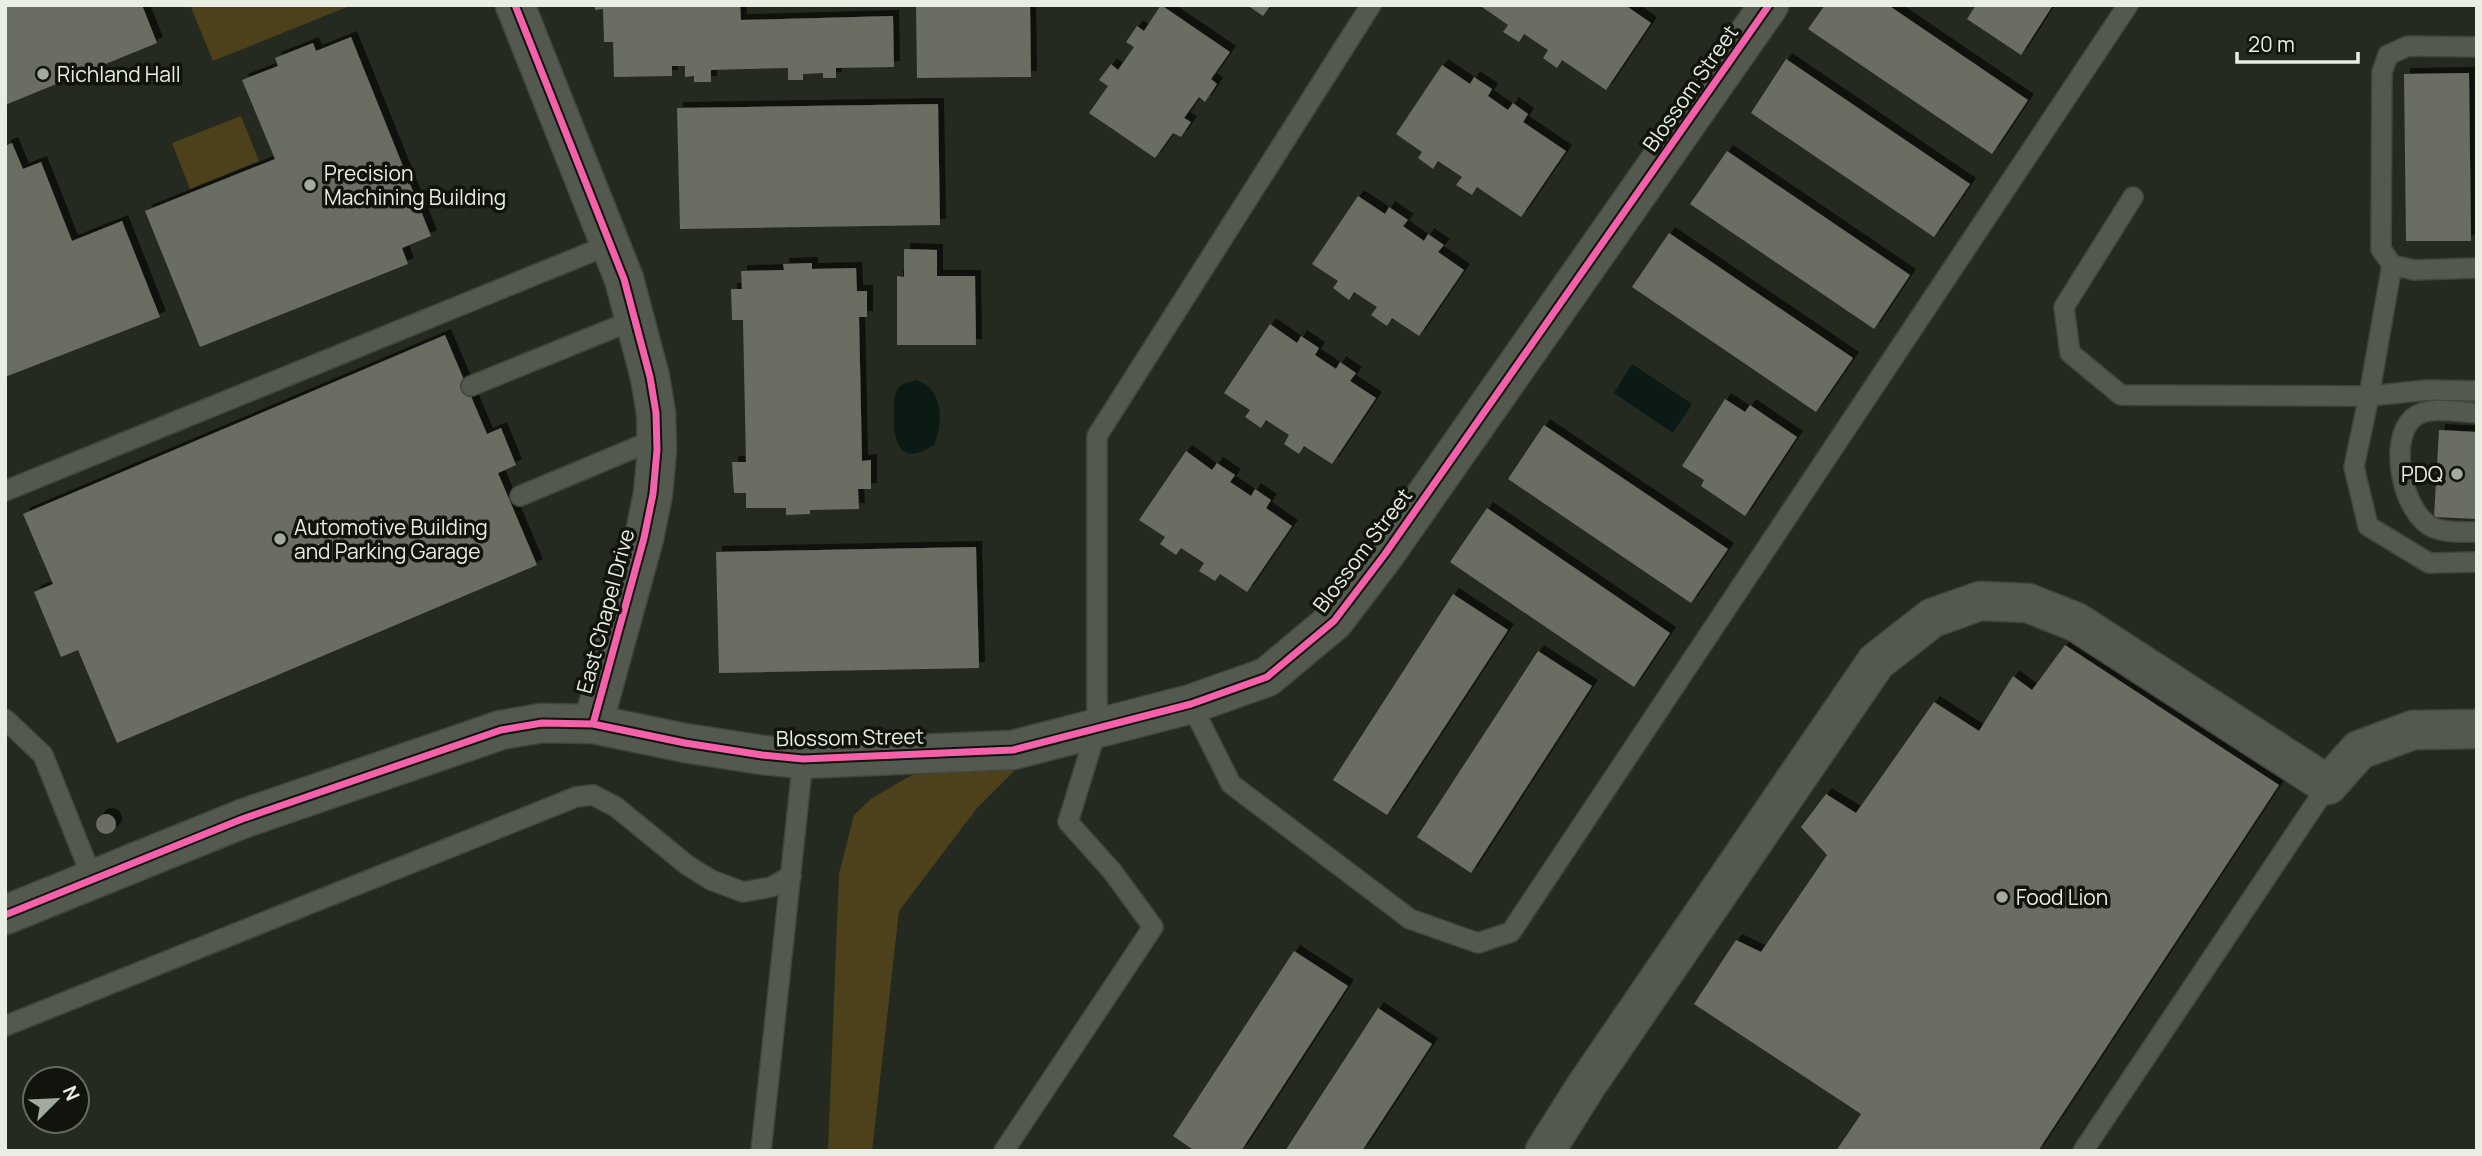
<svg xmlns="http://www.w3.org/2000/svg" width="2482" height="1156" font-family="Manrope,sans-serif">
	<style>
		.green { fill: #4d411b }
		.water { fill: #0b1a14 }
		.building { fill: #696d62; filter: url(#shadow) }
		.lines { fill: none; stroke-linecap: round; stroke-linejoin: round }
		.service-casing { stroke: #41463d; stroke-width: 22 }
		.minor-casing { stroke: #41463d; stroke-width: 41 }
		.service { stroke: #545950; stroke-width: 19 }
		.minor { stroke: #545950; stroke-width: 38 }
		.cycleway-casing { stroke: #10140c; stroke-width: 11 }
		.cycleway { stroke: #f560ab; stroke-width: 7 }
		.poi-dot { fill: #a3aa9e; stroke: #10140c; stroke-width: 2.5 }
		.labels { text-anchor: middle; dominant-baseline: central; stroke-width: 7; stroke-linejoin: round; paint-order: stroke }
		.poi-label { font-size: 21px; fill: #e8efe2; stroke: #10140c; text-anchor: start }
		.street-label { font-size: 21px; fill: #e8efe2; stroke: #10140c }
	</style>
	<defs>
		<filter id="shadow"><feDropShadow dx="6" dy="-6" stdDeviation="0" flood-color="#0009"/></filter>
	</defs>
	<rect width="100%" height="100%" fill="#242a1f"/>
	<!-- green -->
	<path class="green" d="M190,5H346L347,7L213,61Z
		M241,116L259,161L190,189L172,143Z
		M1021,764L977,808L899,911L872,1151H828L839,874L854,815L872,798L912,775Z"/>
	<!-- water -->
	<path class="water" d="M1632,364L1692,404L1673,433L1614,393Z
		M916,380C943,388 944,422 934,445C900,467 893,443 894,413C894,405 893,393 900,386C904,383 911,382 916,380Z"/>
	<!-- building -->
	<path class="building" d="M5,5H142L157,43L5,105Z
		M595,5H740L741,20L893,16L894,67L836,68V78H823V73L803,74V80H788V68L711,70V82H694V76L685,77V66H672V76L614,77L613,42H604L603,9L595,10Z
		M916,5H1030L1031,77L917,78Z
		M1161,5L1230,52L1211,79L1217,84L1205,102L1199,97L1184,118L1191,122L1181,137L1173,133L1155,158L1089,113L1108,86L1099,80L1111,64L1118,70L1134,47L1126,42L1137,26L1144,31Z
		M1247,5H1271L1263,16Z
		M1483,5H1625L1651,23L1606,90L1562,60L1557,68L1543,58L1548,50L1524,34L1519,42L1503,32L1508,25L1482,7Z
		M1825,5H1888L2028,100L1992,154L1808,29Z
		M1976,5H2053L2021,55L1967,19Z
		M351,37L431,236L402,248L408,264L200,347L145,211L275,159L242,80L278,66L275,58L313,43L316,51Z
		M1786,59L1970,184L1934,237L1751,113Z
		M1442,65L1470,84L1474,77L1492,89L1488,96L1508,110L1513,103L1528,114L1523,122L1566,151L1521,217L1477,187L1472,195L1456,185L1462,177L1438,161L1433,169L1418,158L1422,152L1396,134Z
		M2469,73L2471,241H2406L2404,74Z
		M938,104L940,225L680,229L677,108Z
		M12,143L23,169L41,162L72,241L122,221L160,317L5,377V146Z
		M1727,151L1910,275L1874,329L1690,204Z
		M1358,196L1385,214L1389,207L1408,220L1403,226L1424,241L1428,234L1444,245L1438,252L1464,270L1419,336L1392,318L1387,326L1371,315L1377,307L1354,292L1349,300L1333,288L1338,281L1312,264Z
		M1669,233L1853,358L1816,412L1632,287Z
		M904,249L937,250V276H975L976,345H897V276L904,277Z
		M812,263V269L856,268L857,291H867V317H859L862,461L871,460V489H858L859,509L810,510V514L786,515V508H746V493H734L732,462H746L743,320H732L731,289H742L741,271L784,270L783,264Z
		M1270,324L1297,343L1301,336L1319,348L1315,355L1336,369L1340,362L1356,373L1350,381L1376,398L1332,464L1304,446L1299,454L1284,444L1289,435L1266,420L1261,428L1245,417L1250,410L1224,393Z
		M445,335L487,434L501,428L516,465L498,473L537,565L117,743L78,650L61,657L34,592L53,584L23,514Z
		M1725,399L1745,412L1750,405L1797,437L1745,516L1701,486L1704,480L1682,466Z
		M1544,425L1728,549L1691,603L1508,479Z
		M2439,430L2477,432V519L2434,517Z
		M1186,451L1212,470L1217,463L1235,475L1230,482L1251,496L1255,489L1271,500L1266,508L1292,526L1247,592L1220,574L1215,581L1199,571L1204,563L1181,548L1176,555L1160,544L1165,537L1139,520Z
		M1487,508L1670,633L1634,687L1450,562Z
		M976,547L979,668L719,673L716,552Z
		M1453,594L1508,630L1387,815L1333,780Z
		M2065,645L2279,785L2038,1151H1836L1861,1114L1694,1004L1736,940L1761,952L1827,855L1801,827L1826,794L1856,813L1934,702L1979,731L2013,676L2032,690Z
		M1538,651L1592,686L1471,873L1417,837Z
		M96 824a10 10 0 1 1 20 0a10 10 0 1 1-20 0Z
		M1294,951L1348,986L1241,1151H1195L1173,1136Z
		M1378,1008L1432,1044L1362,1151H1285Z"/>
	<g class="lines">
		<!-- service casing -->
		<g class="service-casing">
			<path id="service" d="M2477,47L2408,46L2388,55L2382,72L2381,249L2392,265L2414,270L2477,268
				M2133,197L2064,307L2070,353L2121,395L2369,396L2392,265
				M471,386L636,319
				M2477,391L2428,390L2369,396L2354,467L2368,526L2429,563L2477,562
				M2477,413C2459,412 2428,405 2413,418C2387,441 2403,515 2434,528C2447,533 2463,532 2477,532
				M5,491L611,244
				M520,496L656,439
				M1191,704L1231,784L1410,919L1478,943L1511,932L2128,5
				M5,719L43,755L93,880
				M5,1026L576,797L593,795L616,807L687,865L711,880L743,892L771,887L791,876
				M761,1151L803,759
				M1004,1151L1153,927L1112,871L1068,822L1097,728V436L1371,5
				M2083,1151L2328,785"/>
		</g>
		<!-- minor casing -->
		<g class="minor-casing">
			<path id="minor" d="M593,724L685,743L762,755L803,759L1013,750L1191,704L1267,677L1334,621L1385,554L1769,5
				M5,915L242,819L501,730L542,723L593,724L644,538L653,494L657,450L656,413L650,377L624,279L515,5
				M1545,1151L1586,1086L1876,662L1932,618L1980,601L2028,603L2076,622L2328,785L2359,750L2413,730L2477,729"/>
		</g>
		<!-- service -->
		<use href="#service" class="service"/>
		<!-- minor -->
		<use href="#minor" class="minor"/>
		<!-- cycleway casing -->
		<g class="cycleway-casing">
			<path id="cycleway" d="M593,724L685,743L762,755L803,759L1013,750L1191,704L1267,677L1334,621L1385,554L1769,5
				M5,915L242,819L501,730L542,723L593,724L644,538L653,494L657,450L656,413L650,377L624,279L515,5"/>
		</g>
		<!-- cycleway -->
		<use href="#cycleway" class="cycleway"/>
	</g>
	<!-- markers -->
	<g class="poi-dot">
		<circle cx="43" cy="74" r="7"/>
		<circle cx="310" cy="185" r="7"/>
		<circle cx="2457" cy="474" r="7"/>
		<circle cx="280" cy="539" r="7"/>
		<circle cx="2002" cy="897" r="7"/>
	</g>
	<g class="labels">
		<!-- poi labels -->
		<g class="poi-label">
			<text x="57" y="74">Richland Hall</text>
			<text x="324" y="173">Precision<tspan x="324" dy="24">Machining Building</tspan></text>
			<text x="2443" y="474" text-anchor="end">PDQ</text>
			<text x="294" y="527">Automotive Building<tspan x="294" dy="24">and Parking Garage</tspan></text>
			<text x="2016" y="897">Food Lion</text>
		</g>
		<!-- street labels -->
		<g class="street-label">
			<text transform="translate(1690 88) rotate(-55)">Blossom Street</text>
			<text transform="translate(1362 550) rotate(-53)">Blossom Street</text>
			<text transform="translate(605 611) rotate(-75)">East Chapel Drive</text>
			<text transform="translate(850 737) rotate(-1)">Blossom Street</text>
		</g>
	</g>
	<!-- border -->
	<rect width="2482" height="1156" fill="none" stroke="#e8efe2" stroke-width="14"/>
	<!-- north arrow -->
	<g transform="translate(56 1100) rotate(66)"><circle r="33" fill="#10140c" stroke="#666c62" stroke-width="2"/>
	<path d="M0-5L12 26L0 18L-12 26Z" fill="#a3aa9e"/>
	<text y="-10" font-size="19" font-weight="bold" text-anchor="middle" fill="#e8efe2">N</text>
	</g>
	<!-- scale -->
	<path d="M2237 52v10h121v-10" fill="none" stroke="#e8efe2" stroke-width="3.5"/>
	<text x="2248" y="52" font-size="21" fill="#e8efe2" stroke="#10140c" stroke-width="5" paint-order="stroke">20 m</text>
</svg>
